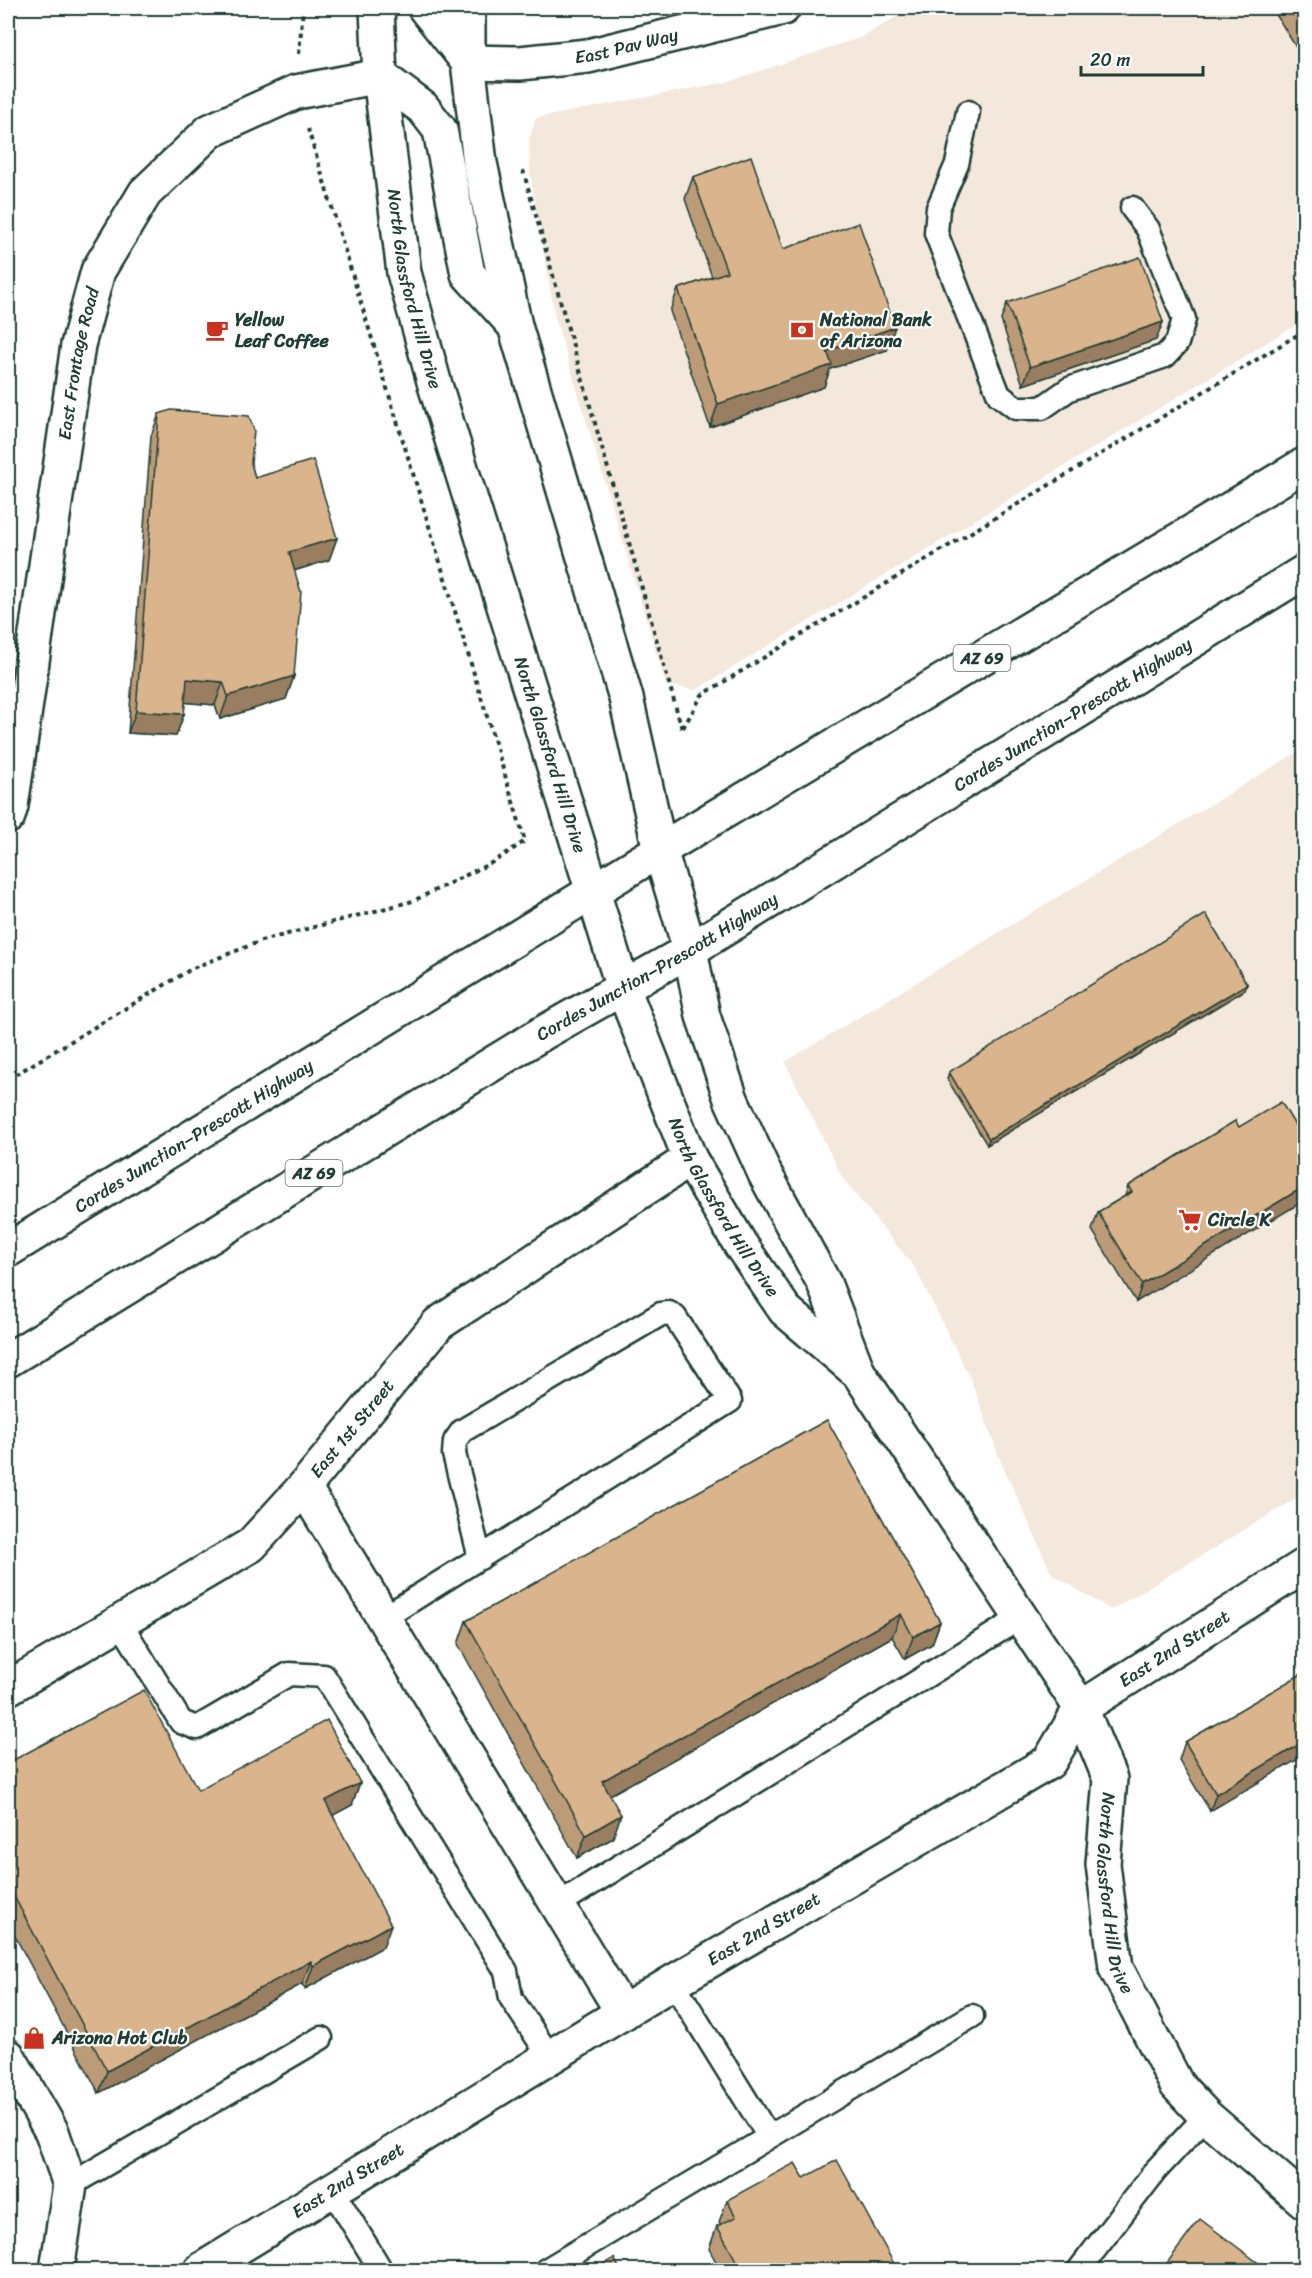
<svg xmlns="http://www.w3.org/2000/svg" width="1312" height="2278" font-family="Sriracha,sans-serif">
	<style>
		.built { fill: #f4e8dc }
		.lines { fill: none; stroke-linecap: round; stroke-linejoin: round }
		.lane-casing { stroke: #1f3d34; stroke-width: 27 }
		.street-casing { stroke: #1f3d34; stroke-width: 38 }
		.secondary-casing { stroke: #1f3d34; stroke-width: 38 }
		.primary-casing { stroke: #1f3d34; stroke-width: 38 }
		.path { stroke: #1f3d34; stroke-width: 4; stroke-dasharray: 4.5 4.5; stroke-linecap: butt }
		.lane { stroke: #fff; stroke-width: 22 }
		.street { stroke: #fff; stroke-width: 33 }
		.secondary { stroke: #fff; stroke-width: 33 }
		.primary { stroke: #fff; stroke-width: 33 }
		.wall { fill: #bb9b78; stroke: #1f3d34; stroke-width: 1.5 }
		.shaded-wall { fill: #997e62; stroke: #1f3d34; stroke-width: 1.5 }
		.building { fill: #dab48c; stroke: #1f3d34; stroke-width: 1.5 }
		.labels { text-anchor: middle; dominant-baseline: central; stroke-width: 4.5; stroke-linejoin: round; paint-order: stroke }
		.shield { fill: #fff; stroke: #627771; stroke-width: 1.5 }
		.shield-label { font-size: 16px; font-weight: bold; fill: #1f3d34 }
		.street-label { font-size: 18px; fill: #1f3d34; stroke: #fff }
		.poi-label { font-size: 18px; font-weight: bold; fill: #1f3d34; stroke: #fff; text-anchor: start }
	</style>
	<rect width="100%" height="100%" fill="#fff"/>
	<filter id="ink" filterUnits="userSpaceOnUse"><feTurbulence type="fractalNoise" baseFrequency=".0167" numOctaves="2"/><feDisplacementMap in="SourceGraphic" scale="12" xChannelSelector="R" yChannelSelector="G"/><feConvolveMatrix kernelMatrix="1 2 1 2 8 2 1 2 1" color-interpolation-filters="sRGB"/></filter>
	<g filter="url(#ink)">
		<!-- built -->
		<path class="built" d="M912,8H1304V320L696,690L666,685L555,317L530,173L529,139L536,118L727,82L862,37Z
			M1304,748V1494L1111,1610L1052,1574L1001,1462L971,1380L915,1268L843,1179L785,1062Z"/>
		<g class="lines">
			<!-- lane casing -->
			<g class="lane-casing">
				<path id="lane" d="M968,112L957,164L938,208L936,233L999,395L1016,408H1042L1069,389L1165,356L1177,343L1184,319L1148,229L1132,208
					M385,1617L730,1401L675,1317L669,1313L661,1314L462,1431L455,1441L454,1454L480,1558
					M120,1622L181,1722L197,1728L289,1674L324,1676L506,1971L511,1998L550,2057
					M557,1905L1020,1618
					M673,1982L769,2137
					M70,2185L321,2038
					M333,2191L381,2270
					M546,2270L972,2016
					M1079,2270L1156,2170L1206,2116"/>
			</g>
			<!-- street casing -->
			<g class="street-casing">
				<g id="street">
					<path id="s1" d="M8,816L11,806L78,345L98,271L145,193L210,131L296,92L380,76"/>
					<path id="s2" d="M690,950L703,1016L731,1099L765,1174L824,1283L858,1372L1081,1708L1110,1779L1103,1864L1116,1968L1177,2085L1206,2116L1304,2201"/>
					<path id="s3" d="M623,988L690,1159L740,1244L785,1310L854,1369"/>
					<path d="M304,1487L623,2013"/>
					<path id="s4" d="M8,1688L251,1545L304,1487L438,1324L690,1159"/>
					<path d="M8,2056L52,2132L70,2185L57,2270"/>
					<path id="s5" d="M201,2270L673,1982L1049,1762L1081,1708L1304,1566"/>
				</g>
			</g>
			<!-- secondary casing -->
			<g class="secondary-casing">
				<g id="secondary">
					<path id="s6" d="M468,62L520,63L588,56L783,8"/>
				</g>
			</g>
			<!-- primary casing -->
			<g class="primary-casing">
				<g id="primary">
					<path id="s7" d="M377,8L380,76L404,273L435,385L623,988"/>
					<path d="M425,8L468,62"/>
					<path d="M468,8V62L480,163L515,326L626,698L660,850L690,950"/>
					<path d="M380,76L423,108L440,130L468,274L515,326"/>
					<path id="s8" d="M8,1250L660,850L1304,465"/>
					<path id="s9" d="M8,1360L543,1033L690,950L1304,572"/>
				</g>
			</g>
			<!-- path -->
			<path class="path" d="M299,54L303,8
				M523,170L682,729
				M683,728L702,695L1304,331
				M8,1079L193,968L261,941L413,901L495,861L525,841L308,129"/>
			<!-- lane -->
			<use href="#lane" class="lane"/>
			<!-- street -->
			<use href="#street" class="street"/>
			<!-- secondary -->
			<use href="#secondary" class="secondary"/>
			<!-- primary -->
			<use href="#primary" class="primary"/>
		</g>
		<!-- wall -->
		<path class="wall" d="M1272,8H1305V62Z
			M693,177L783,249L887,350L830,369L824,387L710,427L670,311L678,289L712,277L685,199Z
			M1007,303L1163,322L1156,340L1023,385L1001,320Z
			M159,414L251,463L255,478L337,538L329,560L294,571V676L286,699L220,719L215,705L185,702L184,714L176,736L128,733L151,436Z
			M1247,984L1245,990L987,1145L947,1079L949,1072Z
			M1235,1121L1136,1302L1092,1230L1098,1212L1125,1196L1128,1186Z
			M827,1420L940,1622L932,1644L905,1659L892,1637L610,1795L613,1838L577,1858L458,1644L466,1621Z
			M1305,1672L1210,1811L1179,1760L1185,1742Z
			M8,1763L198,1790L352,1805L333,1815L383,1947L305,1989L302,1984L99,2093L8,1923Z
			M804,2178L898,2271H721L709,2249L717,2226L721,2225L719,2222L727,2200Z"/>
		<!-- shaded-wall -->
		<path class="shaded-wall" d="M1163,322L1156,340L1023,385L1030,367Z
			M895,327L887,350L830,369L824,387L710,427L718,404L827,351Z
			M337,538L329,560L280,575L289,552Z
			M294,676L286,699L220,719L228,696Z
			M187,679L223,682L215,705L179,702Z
			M136,711L184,714L176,736L128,733Z
			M1247,984L1245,990L987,1145L989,1139Z
			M1305,1186V1200L1136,1302L1142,1284Z
			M901,1614L892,1637L594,1804L602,1781Z
			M940,1622L932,1644L905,1659L913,1637Z
			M1305,1741V1755L1210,1811L1216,1794Z
			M360,1783L352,1805L317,1824L325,1801Z
			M621,1815L613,1838L577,1858L586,1835Z
			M391,1925L383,1947L305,1989L313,1966Z
			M311,1961L302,1984L99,2093L107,2071Z"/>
		<!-- building -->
		<path class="building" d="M1293,8H1305V26Z
			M751,156L783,249L859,223L895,327L827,351L832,365L718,404L678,289L727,272L693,177Z
			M1140,257L1163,322L1030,367L1007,303Z
			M171,410L249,416L254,430L251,463L255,478L313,460L337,538L289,552L301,592L294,676L228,696L223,682L187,679L184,714L136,711L159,414Z
			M1206,914L1247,984L989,1139L949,1072Z
			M1281,1102L1305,1142V1186L1142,1284L1098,1212L1132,1192L1128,1186L1235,1121L1239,1127Z
			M827,1420L940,1622L913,1637L901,1614L602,1781L621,1815L586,1835L466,1621Z
			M1305,1672V1741L1216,1794L1185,1742Z
			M144,1690L198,1790L327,1720L360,1783L325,1801L391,1925L313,1966L311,1961L107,2071L8,1885V1763Z
			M837,2160L898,2271H742L717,2226L736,2217L727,2200L795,2163L804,2178Z
			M1200,2219L1269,2271H1161Z
			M614,2258L621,2271H591Z"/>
	</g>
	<!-- icons -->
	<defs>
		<g id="cafe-bare" transform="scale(1.8)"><path d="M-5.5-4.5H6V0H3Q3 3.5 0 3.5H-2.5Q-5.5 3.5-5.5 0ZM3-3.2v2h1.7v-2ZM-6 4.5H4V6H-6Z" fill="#c8321e" stroke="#fff" stroke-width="2.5" paint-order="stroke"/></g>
		<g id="bank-bare" transform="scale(1.8)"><path d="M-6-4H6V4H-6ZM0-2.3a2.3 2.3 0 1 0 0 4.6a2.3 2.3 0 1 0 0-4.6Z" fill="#c8321e" stroke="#fff" stroke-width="2.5" paint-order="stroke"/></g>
		<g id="supermarket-bare" transform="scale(1.8)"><path d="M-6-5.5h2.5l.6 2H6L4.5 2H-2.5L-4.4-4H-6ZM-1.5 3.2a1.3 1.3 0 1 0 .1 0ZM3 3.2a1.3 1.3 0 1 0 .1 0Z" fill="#c8321e" stroke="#fff" stroke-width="2.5" paint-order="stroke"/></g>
		<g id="shop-bare" transform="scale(1.8)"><path d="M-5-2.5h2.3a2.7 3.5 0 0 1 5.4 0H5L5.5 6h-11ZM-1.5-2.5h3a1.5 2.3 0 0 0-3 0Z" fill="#c8321e" stroke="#fff" stroke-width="2.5" paint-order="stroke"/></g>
	</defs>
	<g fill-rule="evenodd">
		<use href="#cafe-bare" x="217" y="330"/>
		<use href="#bank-bare" x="802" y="330"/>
		<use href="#supermarket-bare" x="1190" y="1220"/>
		<use href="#shop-bare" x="34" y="2038"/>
	</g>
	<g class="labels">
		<!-- shield labels -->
		<g class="shield">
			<rect x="953.5" y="645" width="57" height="26" rx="4.5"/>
			<rect x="285.5" y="1160" width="57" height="26" rx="4.5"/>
		</g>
		<g class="shield-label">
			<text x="982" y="658">AZ 69</text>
			<text x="314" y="1173">AZ 69</text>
		</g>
		<!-- street labels -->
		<g class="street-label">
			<text stroke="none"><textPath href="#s6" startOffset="160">East Pav Way</textPath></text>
			<text stroke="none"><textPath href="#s7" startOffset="284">North Glassford Hill Drive</textPath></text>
			<text stroke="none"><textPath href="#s1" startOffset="458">East Frontage Road</textPath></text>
			<text stroke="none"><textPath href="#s9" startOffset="1245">Cordes Junction–Prescott Highway</textPath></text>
			<text stroke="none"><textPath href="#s7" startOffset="770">North Glassford Hill Drive</textPath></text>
			<text stroke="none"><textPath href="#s9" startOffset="759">Cordes Junction–Prescott Highway</textPath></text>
			<text stroke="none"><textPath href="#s8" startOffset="218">Cordes Junction–Prescott Highway</textPath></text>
			<text stroke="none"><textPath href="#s3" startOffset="242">North Glassford Hill Drive</textPath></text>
			<text stroke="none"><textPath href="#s4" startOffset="436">East 1st Street</textPath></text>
			<text stroke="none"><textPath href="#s5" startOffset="1162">East 2nd Street</textPath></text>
			<text stroke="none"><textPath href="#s2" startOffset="1052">North Glassford Hill Drive</textPath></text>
			<text stroke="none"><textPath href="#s5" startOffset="658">East 2nd Street</textPath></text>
			<text stroke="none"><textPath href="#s5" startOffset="172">East 2nd Street</textPath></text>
		</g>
		<!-- poi labels -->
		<g class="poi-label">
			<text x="235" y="320">Yellow<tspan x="235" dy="21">Leaf Coffee</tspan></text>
			<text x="820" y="320">National Bank<tspan x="820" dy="21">of Arizona</tspan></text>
			<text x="1208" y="1220">Circle K</text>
			<text x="52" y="2038">Arizona Hot Club</text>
		</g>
	</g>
	<!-- margin -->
	<rect width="1312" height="2278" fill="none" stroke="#fff" stroke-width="30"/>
	<rect x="15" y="15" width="1282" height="2248" fill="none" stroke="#1f3d34" stroke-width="2" filter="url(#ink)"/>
	<!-- scale -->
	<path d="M1081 66v9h122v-9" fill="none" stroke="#1f3d34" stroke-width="3"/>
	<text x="1090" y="66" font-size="18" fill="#1f3d34" stroke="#ffffff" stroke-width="4.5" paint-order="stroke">20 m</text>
</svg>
